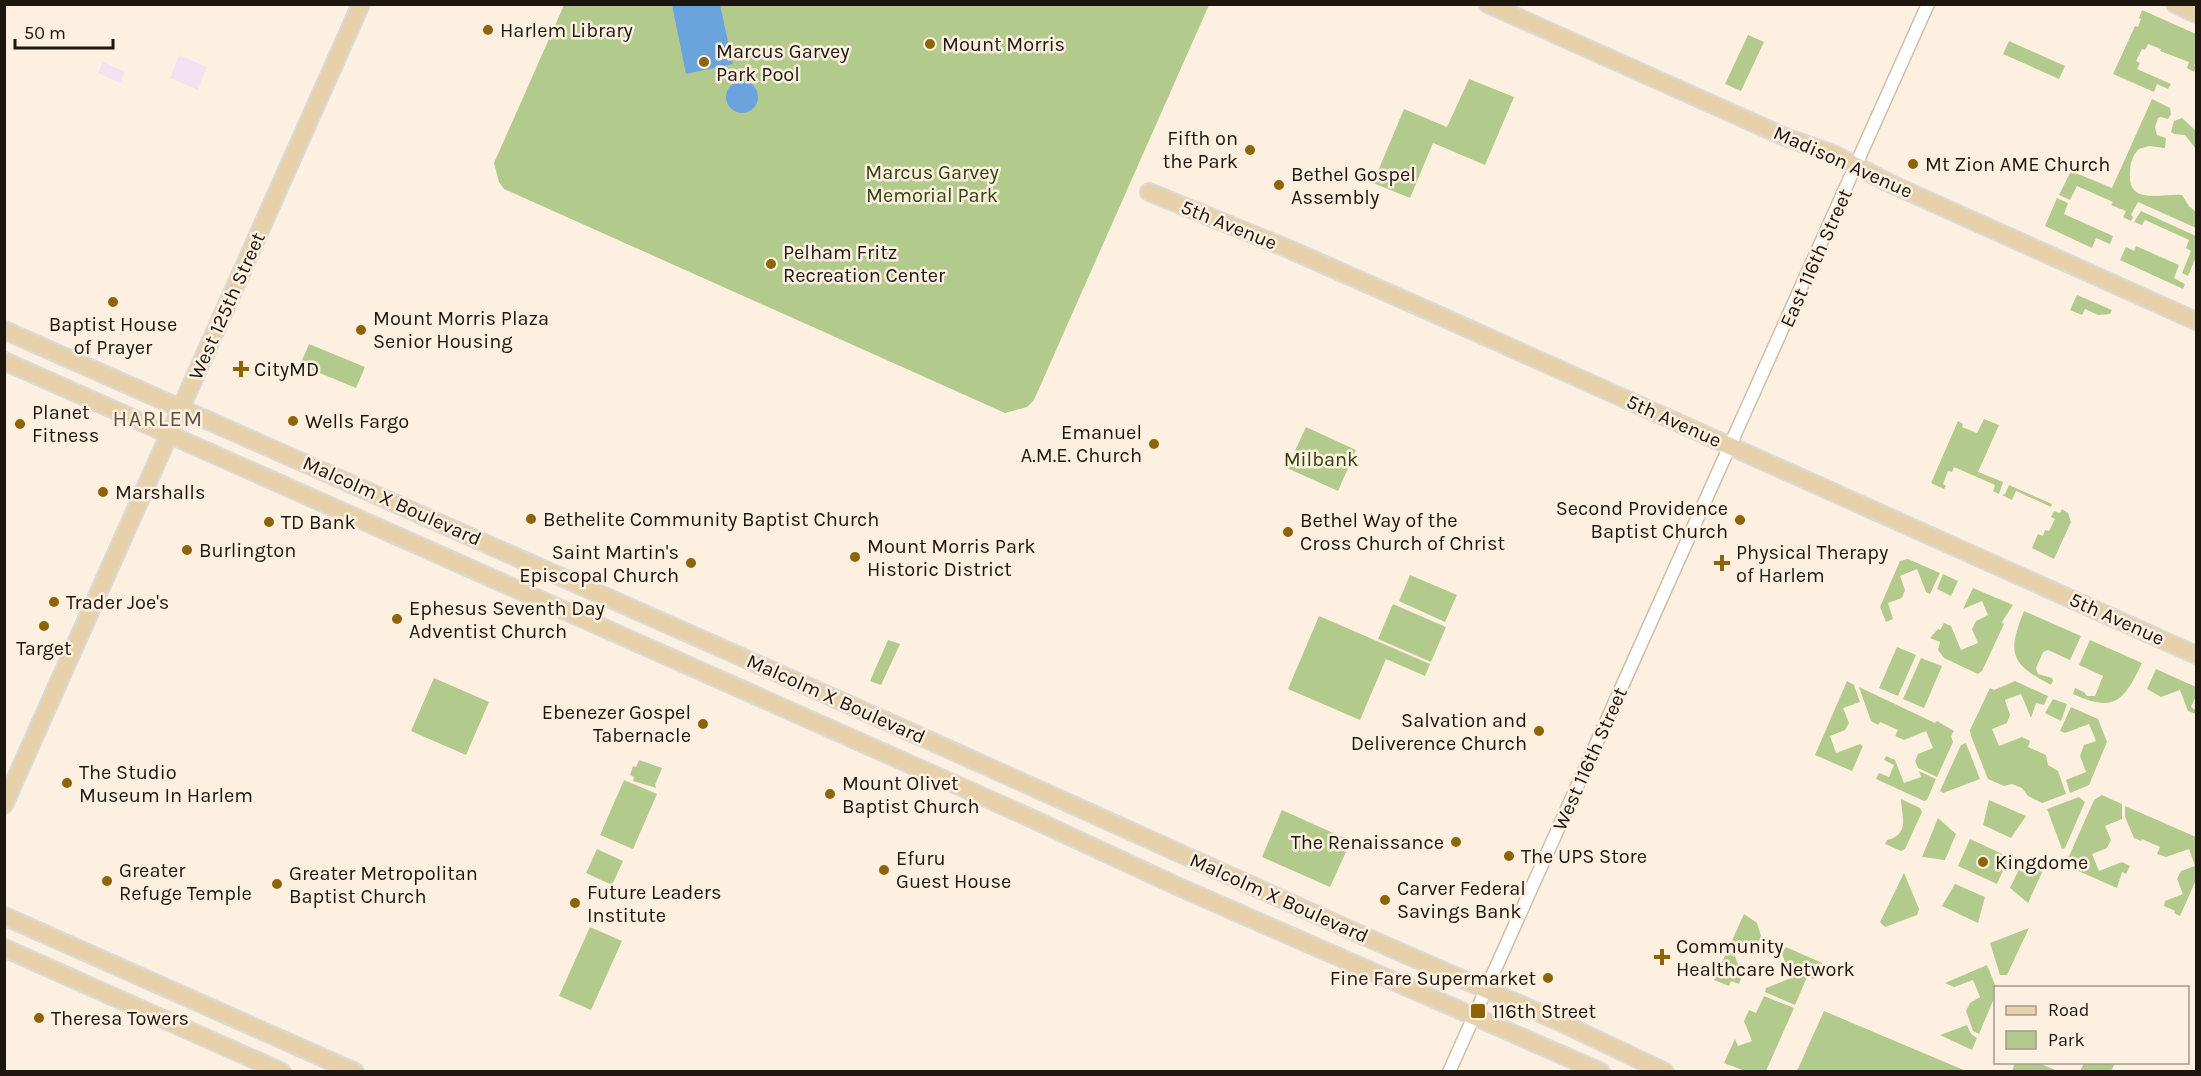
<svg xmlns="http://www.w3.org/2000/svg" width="2201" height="1076" font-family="Karla,sans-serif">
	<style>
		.industrial { fill: #f4e2f4 }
		.green { fill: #b2cb8d }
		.water { fill: #6ba4dd }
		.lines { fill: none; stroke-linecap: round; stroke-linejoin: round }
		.minor-casing { stroke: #cebda9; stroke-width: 15 }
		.major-casing { stroke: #dbdad9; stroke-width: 20 }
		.minor { stroke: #fff; stroke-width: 12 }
		.major { stroke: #e6d1ab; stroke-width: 16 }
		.poi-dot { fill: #8e6409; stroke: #fef0e0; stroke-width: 2 }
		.labels { text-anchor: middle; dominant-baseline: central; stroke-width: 5; stroke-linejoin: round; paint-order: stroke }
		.poi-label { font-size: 20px; fill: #1c160f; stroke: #fef0e0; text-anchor: start }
		.street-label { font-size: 20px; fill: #1c160f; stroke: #fef0e0 }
		.park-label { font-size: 20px; fill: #31420c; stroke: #fef0e0 }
		.quarter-label { font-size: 22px; letter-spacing: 1.5px; fill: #615242; stroke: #fef0e0 }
	</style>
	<rect width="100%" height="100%" fill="#fef0e0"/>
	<!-- industrial -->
	<path class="industrial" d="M179,55L207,67L198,90L170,78Z
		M103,62L125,72L120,83L98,73Z"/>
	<!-- green -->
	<path class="green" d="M564,5H1209L1034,400L1027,407L1005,413L504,189L499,182L494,163Z
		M2142,10L2196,34V62L2194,66L2196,67L2194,72L2187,68L2189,62L2160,51L2161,49L2148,44L2145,50L2142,49L2136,61L2140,63L2137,69L2171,84L2168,89L2157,84L2154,92L2113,74L2135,26L2138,27L2141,19L2139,18Z
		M1748,35L1764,42L1741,91L1725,84Z
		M2009,41L2065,66L2059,79L2003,54Z
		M1469,79L1514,97L1485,165L1433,143L1410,198L1373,183L1404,109L1447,127Z
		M2152,99L2170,108L2171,114L2168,119L2161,117L2158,118L2155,127L2157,135L2166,138L2165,148L2149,146L2139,149C2133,155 2130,163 2130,172C2127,206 2161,193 2182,195L2189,206L2196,212V228L2138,202L2131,215L2133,217L2131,221L2123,217L2126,211L2111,205L2113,202L2077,186L2070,200L2059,195L2071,171L2112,188Z
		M2182,118L2196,131V149L2185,135L2174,134L2171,132L2174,121Z
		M2057,198L2068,203L2064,214L2113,236L2110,244L2096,238L2092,248L2045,226Z
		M2141,211L2196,236V257L2188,276L2182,273L2191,251L2186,248L2189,240L2145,220L2142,225L2134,222Z
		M2136,246L2179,265L2174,278L2185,284L2183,289L2120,260L2126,247L2134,251Z
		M2077,295L2112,310L2110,314L2098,315L2085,309L2082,315L2070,310Z
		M309,344L365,367L356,388L300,365Z
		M1984,419L1999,425L1978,472L2003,482L1999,494L1993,491L1995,485L1954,467L1952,472L1948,471L1943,484L1946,486L1944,489L1931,483L1958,421L1963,424L1962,427L1977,433Z
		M1306,427L1356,450L1338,491L1287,468Z
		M2009,485L2052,504L2051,507L2016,491L2012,500L2002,495L2005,494Z
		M2062,509L2068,513L2071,522L2054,559L2032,548L2038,534L2043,536L2045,530L2049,531L2055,519L2051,517L2054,511L2060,513Z
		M1908,559L1940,573L1930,594L1926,592L1917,569L1900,576L1905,590L1902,598L1888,603L1893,619L1886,622L1880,607L1900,561Z
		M1943,574L1958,581L1951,596L1937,589Z
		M1410,575L1457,595L1445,622L1399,601Z
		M1973,588L2013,605L2002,622L2004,624L1982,671L1978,674L1944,658L1938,650L1940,642L1930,638L1938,629L1940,630L1944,623L1951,626L1961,650L1978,643L1972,629L1976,621L1988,615L1982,601L1963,609Z
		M1393,604L1446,627L1431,662L1378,639Z
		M2024,611L2081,636L2070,660L2048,650L2043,652L2036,668L2038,674L2052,678L2053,681L2051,685C2010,664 2007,653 2024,611Z
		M1319,616L1430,664L1425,676L1386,659L1360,720L1288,689Z
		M888,640L900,644L881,685L870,681Z
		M2090,640L2142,663C2124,701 2115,713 2073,694L2075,688L2084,692L2087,696H2095L2103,676L2079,665Z
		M1897,647L1916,655L1898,696L1879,688Z
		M1921,658L1942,666L1924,708L1903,699Z
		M2156,669L2196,687V696L2191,707L2196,710V714L2188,711L2180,690L2161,697L2147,689Z
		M434,678L489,702L466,755L411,731Z
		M1847,681L1854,685L1860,702L1843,708L1849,723L1845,730L1830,736L1836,753L1860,744L1863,746L1852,771L1815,755Z
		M2015,681L2048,696L2044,705L2036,703L2031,718L2021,694L2005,700L2010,715L2007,723L1992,729L1999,746L2022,737L2030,741L2028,747L2046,755L2048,765L2058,771L2066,794L2042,803L2028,796L2022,788L2012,784L2004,786L1988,779L1971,736L1970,730L1990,688L1994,690Z
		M1859,687L1935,723L1937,721L1954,731L1951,736L1953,742L1937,777L1918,768L1915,761L1918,754L1933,748L1926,731L1904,740L1895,736L1898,730L1880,722L1878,725L1871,721Z
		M2053,699L2067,704L2061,721L2045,713Z
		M2071,707L2098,719L2107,742L2089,785L2070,793L2066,780L2086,772L2080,756L2084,745L2096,741L2089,724L2065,733L2060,731Z
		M1966,743L1980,779L1943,793L1940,791L1961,745Z
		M1886,756L1895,760L1904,783L1921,777L1919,771L1936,779L1927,800L1924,801L1876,779L1879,773L1889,777L1894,765L1884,760Z
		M639,760L662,768L655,785L656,788L633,781L634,777L630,775L633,766L636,767Z
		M624,780L657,794L633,849L600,835Z
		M2102,795L2122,804V819L2105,826L2111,840L2107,848L2092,854L2099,871L2122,862L2130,866L2126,874L2122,872L2117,888L2069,867L2066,863L2094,800Z
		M2079,797L2085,802L2065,848L2062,849L2047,809Z
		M1901,799L1920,808L1922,812L1905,849L1901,851L1885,844L1887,840C1911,835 1901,814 1901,799Z
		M1989,800L2026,816L2011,838L1983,825Z
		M2125,806L2196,837V880L2180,916L2174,913L2175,911L2164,906L2165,901L2183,894L2177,879L2181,871L2195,866L2189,849L2166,857L2157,854L2160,847L2142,839L2141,841L2134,838L2125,817Z
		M1282,810L1351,841L1330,887L1262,857Z
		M1938,818L1956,834L1945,860L1922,857Z
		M1970,839L2009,857L1997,884L1958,866Z
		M597,849L623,861L612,885L586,873Z
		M2022,863L2045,866L2028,903L2010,888Z
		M1904,873L1919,909L1917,915L1885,927L1880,922Z
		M1955,884L1985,897L1978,923L1942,906Z
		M1744,914L1757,923L1761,936L1758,943L1734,953L1742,976L1739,984L1731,981L1729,986L1714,980Z
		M590,927L622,941L591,1010L559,996Z
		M2029,928L2007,975H2000L1990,943Z
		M1786,947L1822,963L1814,979L1807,977L1795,1005L1765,992L1766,988L1791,978L1781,951L1784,950Z
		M1987,965L1996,987L1995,996L1979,1034L1973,1031L1966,1011L1970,1003L1980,997L1973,980L1954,987L1945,983Z
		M1764,996L1794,1008L1766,1071H1745L1724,1063L1735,1039L1738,1046L1752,1041L1744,1021L1749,1010L1756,1013Z
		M1824,1011L1966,1071H1797Z
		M1967,1025L1971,1034L1977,1038L1972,1050L1940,1035Z
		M2015,1063H2038L2058,1071H2012Z
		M2084,1063V1062L2115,1063L2111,1071H2080Z"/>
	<!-- water -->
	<path class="water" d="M672,5H720L733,64L686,74Z
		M726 97a16 16 0 1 1 32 0a16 16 0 1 1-32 0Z"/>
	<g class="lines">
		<!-- minor casing -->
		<g class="minor-casing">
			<path id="minor" d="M1449,1072L1928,4"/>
		</g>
		<!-- major casing -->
		<g class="major-casing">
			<path id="major" d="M1488,4L1785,137L1833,154L1889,183L2196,321
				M2175,4L2196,14
				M1149,192L1291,250L1420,307L2196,655
				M4,330L906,730L1375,941L1558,1021L1665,1072
				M4,361L1024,815L1179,887L1601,1072
				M4,805L361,4
				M4,916L355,1072
				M4,948L282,1072"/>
		</g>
		<!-- minor -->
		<use href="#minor" class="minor"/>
		<!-- major -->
		<use href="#major" class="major"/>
	</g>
	<!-- markers -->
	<g class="poi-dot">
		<circle cx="488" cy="30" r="6"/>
		<circle cx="930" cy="44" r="6"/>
		<circle cx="704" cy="62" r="6"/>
		<circle cx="1250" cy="150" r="6"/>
		<circle cx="1913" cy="164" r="6"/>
		<circle cx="1279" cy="185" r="6"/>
		<circle cx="771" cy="264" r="6"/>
		<circle cx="113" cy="302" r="6"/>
		<circle cx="361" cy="330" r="6"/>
		<path d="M238 360h6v6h6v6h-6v6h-6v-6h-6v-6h6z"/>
		<circle cx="293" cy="421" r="6"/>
		<circle cx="20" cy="424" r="6"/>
		<circle cx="1154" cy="444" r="6"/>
		<circle cx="103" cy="492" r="6"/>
		<circle cx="531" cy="519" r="6"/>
		<circle cx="1740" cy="520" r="6"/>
		<circle cx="269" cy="522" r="6"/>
		<circle cx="1288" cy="532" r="6"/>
		<circle cx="187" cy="550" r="6"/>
		<circle cx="855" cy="557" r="6"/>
		<circle cx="691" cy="563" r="6"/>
		<path d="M1719 554h6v6h6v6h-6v6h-6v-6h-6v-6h6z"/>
		<circle cx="54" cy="602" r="6"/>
		<circle cx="397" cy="619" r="6"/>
		<circle cx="44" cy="626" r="6"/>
		<circle cx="703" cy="724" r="6"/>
		<circle cx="1539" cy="731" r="6"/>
		<circle cx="67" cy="783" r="6"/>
		<circle cx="830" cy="794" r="6"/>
		<circle cx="1456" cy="842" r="6"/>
		<circle cx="1509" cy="856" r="6"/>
		<circle cx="1983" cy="862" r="6"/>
		<circle cx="884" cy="870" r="6"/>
		<circle cx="107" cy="881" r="6"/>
		<circle cx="277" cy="884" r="6"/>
		<circle cx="1385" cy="900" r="6"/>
		<circle cx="575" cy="903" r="6"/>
		<path d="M1659 948h6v6h6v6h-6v6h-6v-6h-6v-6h6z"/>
		<circle cx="1548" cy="978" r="6"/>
		<rect x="1470" y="1003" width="16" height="16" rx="3"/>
		<circle cx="39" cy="1018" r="6"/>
	</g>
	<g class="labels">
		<!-- poi labels -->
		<g class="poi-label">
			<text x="500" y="30">Harlem Library</text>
			<text x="942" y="44">Mount Morris</text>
			<text x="716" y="51">Marcus Garvey<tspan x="716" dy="23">Park Pool</tspan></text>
			<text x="1238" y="138" text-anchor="end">Fifth on<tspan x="1238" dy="23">the Park</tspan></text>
			<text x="1925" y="164">Mt Zion AME Church</text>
			<text x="1291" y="174">Bethel Gospel<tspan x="1291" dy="23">Assembly</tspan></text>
			<text x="783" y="252">Pelham Fritz<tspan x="783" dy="23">Recreation Center</tspan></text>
			<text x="373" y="318">Mount Morris Plaza<tspan x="373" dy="23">Senior Housing</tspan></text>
			<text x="113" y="324" text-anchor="middle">Baptist House<tspan x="113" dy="23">of Prayer</tspan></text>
			<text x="254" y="369">CityMD</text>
			<text x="32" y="412">Planet<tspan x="32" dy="23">Fitness</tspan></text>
			<text x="305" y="421">Wells Fargo</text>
			<text x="1142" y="432" text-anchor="end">Emanuel<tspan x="1142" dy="23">A.M.E. Church</tspan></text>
			<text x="115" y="492">Marshalls</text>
			<text x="1728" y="508" text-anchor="end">Second Providence<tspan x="1728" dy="23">Baptist Church</tspan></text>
			<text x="543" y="519">Bethelite Community Baptist Church</text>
			<text x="1300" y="520">Bethel Way of the<tspan x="1300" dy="23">Cross Church of Christ</tspan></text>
			<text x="281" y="522">TD Bank</text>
			<text x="867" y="546">Mount Morris Park<tspan x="867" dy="23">Historic District</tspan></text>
			<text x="199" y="550">Burlington</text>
			<text x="679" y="552" text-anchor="end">Saint Martin's<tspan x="679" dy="23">Episcopal Church</tspan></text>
			<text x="1736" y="552">Physical Therapy<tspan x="1736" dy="23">of Harlem</tspan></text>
			<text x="66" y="602">Trader Joe's</text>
			<text x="409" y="608">Ephesus Seventh Day<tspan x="409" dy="23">Adventist Church</tspan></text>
			<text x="44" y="648" text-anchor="middle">Target</text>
			<text x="691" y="712" text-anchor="end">Ebenezer Gospel<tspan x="691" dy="23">Tabernacle</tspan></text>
			<text x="1527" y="720" text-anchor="end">Salvation and<tspan x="1527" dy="23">Deliverence Church</tspan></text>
			<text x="79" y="772">The Studio<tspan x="79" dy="23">Museum In Harlem</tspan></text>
			<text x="842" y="783">Mount Olivet<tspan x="842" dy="23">Baptist Church</tspan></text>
			<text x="1444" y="842" text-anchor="end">The Renaissance</text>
			<text x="1521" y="856">The UPS Store</text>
			<text x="896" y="858">Efuru<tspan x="896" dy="23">Guest House</tspan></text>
			<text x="1995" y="862">Kingdome</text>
			<text x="119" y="870">Greater<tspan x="119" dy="23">Refuge Temple</tspan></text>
			<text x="289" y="873">Greater Metropolitan<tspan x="289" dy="23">Baptist Church</tspan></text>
			<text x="1397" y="888">Carver Federal<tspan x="1397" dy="23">Savings Bank</tspan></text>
			<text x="587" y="892">Future Leaders<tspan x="587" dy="23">Institute</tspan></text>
			<text x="1676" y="946">Community<tspan x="1676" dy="23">Healthcare Network</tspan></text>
			<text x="1536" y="978" text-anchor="end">Fine Fare Supermarket</text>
			<text x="1492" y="1011">116th Street</text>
			<text x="51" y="1018">Theresa Towers</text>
		</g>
		<!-- street labels -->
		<g class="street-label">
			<text transform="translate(1843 162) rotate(24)">Madison Avenue</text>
			<text transform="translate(1229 225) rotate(22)">5th Avenue</text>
			<text transform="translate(1816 258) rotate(-66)">East 116th Street</text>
			<text transform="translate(227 306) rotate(-66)">West 125th Street</text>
			<text transform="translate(1674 421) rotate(24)">5th Avenue</text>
			<text transform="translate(392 501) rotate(24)">Malcolm X Boulevard</text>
			<text transform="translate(2117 619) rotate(24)">5th Avenue</text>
			<text transform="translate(836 699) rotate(24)">Malcolm X Boulevard</text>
			<text transform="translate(1590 759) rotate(-66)">West 116th Street</text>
			<text transform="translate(1279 898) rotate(24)">Malcolm X Boulevard</text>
		</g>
		<!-- park labels -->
		<g class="park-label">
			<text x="932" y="172">Marcus Garvey<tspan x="932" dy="23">Memorial Park</tspan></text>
			<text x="1321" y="459">Milbank</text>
		</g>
		<!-- quarter labels -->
		<g class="quarter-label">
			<text x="158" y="419">HARLEM</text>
		</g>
	</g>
	<!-- border -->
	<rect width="2201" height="1076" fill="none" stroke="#1c160f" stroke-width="12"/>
	<!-- legend -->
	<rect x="1994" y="986" width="195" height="78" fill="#fef0e0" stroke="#a4998c" stroke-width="1.5"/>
	<rect x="2006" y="1006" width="30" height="9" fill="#e6d1ab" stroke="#a4998c" stroke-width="1.5"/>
	<text x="2048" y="1016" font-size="18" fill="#1c160f">Road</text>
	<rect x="2006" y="1031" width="30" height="18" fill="#b2cb8d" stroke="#a4998c" stroke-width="1.5"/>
	<text x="2048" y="1046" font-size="18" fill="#1c160f">Park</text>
	<!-- scale -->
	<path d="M15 39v9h98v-9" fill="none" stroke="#1c160f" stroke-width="3"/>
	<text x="24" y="39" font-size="18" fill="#1c160f" stroke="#fef0e0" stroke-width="4.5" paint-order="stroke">50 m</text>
</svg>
